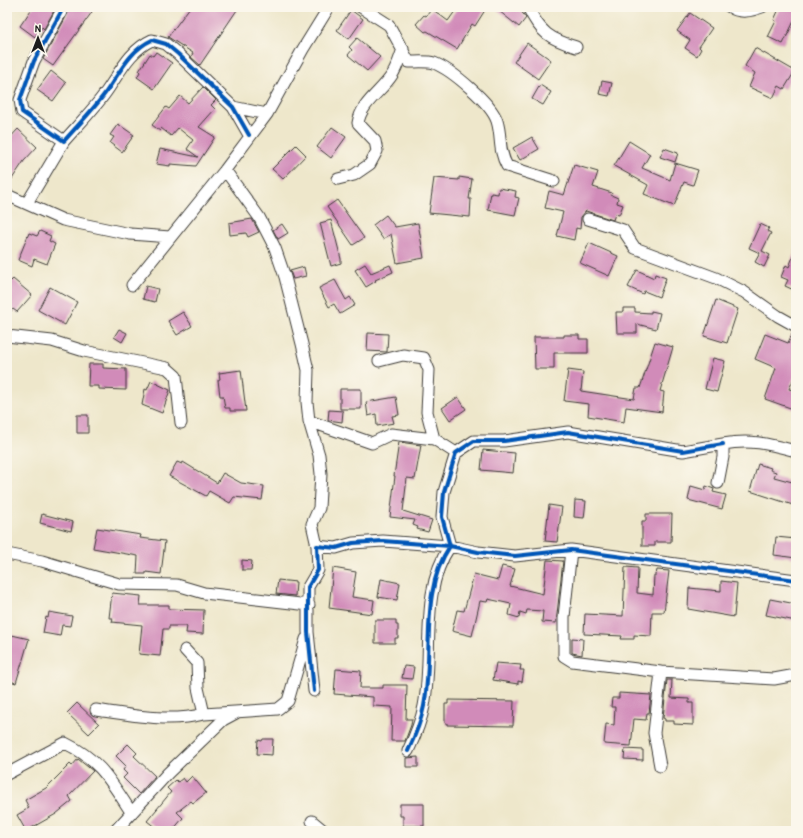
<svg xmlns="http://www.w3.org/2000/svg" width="803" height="838" font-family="'Patrick Hand',sans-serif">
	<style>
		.building { fill: #d18bb9 }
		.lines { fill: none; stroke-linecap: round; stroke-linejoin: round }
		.minor-casing { stroke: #3c3a36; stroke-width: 13 }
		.minor { stroke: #fff; stroke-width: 11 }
		.cycleway-casing { stroke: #fbf7ec; stroke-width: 6 }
		.cycleway { stroke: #0057b8; stroke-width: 4 }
	</style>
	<rect width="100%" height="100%" fill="#fbf7ec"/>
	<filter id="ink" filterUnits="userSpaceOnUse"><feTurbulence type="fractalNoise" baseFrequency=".025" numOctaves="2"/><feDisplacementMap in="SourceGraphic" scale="8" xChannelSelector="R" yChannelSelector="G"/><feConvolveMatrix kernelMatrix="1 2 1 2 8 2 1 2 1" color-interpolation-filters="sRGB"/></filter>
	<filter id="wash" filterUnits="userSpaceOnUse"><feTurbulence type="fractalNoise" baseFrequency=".012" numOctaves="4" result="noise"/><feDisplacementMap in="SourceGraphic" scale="16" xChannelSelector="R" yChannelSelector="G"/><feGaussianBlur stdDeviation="0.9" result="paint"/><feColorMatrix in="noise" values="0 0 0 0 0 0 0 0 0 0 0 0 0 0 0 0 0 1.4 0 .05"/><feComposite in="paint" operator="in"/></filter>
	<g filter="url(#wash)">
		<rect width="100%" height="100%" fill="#eee7cb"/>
		<g id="blocks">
			<!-- building -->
			<path class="building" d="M33,7H56L44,29L42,27L35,37L20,26Z
				M66,7H86L92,12L53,66L43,59L67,15L68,11Z
				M190,7H239L200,65L191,57L193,53L168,37Z
				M458,7H487L475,26L472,24L457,49L427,31L425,32L416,24L424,15L426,16L432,9L448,21Z
				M494,7H518L526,18L519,27Z
				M780,7H796V17L783,44L768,37L776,21L774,20Z
				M351,10L363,19L349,39L337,30Z
				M690,13L712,28L699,47L701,49L697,56L685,48L690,40L677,31Z
				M357,38L380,57L367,71L348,55L352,50L349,47Z
				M527,43L551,60L538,79L514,62Z
				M755,48L795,71L784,89L779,86L773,98L749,87L755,73L745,66Z
				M156,52L172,63L154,89L137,77L140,72L139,71L150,54L153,56Z
				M51,71L66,83L53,101L37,90Z
				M602,81L612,83L609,96L599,94Z
				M540,85L551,92L543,105L532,99Z
				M203,87L216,100L211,105L215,109L199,127L215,137L196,166L170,164V166L156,164L160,149L198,157L187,149L193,140L178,128L171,136L161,128L160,131L152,125L166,107L169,109L180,96L188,103Z
				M118,124L134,135L122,152L110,143L114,137L110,135Z
				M332,127L346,137L331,158L317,147Z
				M18,129L37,147L24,161L12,179L7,175V141Z
				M532,137L539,149L520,160L513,148Z
				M629,141L650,154L642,168L670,180L675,163L698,170L693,185L684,182L674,206L644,194L648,185L614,166Z
				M296,145L306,155L283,179L272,169Z
				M664,148L678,153L675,162L660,157Z
				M574,165L598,172L593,187L612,193L611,195L618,198L617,203L623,205L619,215L615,214L613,220L586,211L581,217L580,229L576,228L574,240L557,236L563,212L545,208L549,191L564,195Z
				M459,177L472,179L469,199H471L470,217L429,213L434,178L459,180Z
				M499,188L516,191L515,197L519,198L515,215L488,210L491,193L498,194Z
				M337,200L364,238L353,245L327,207Z
				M386,215L395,227L418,223L424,258L397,263L391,234L383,239L373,225Z
				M252,219L259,232L248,237L246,233L230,235L229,223Z
				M331,220L341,259V263L331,266L320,223Z
				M282,224L288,233L278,239L273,230Z
				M760,224L769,228L767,231L771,233L762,251L770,255L764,267L755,262L760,253L749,248Z
				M40,231L51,236L49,241L55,244L47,264L34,259L32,266L18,260L29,233L37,236Z
				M589,243L618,256L609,276L580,263Z
				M796,249V291L785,286L788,280L781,277L786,265L789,267Z
				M365,264L371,273L390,265L393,272L375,280L376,281L366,287L355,270Z
				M304,267L306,276L293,279L290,271Z
				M637,270L654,278L655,274L666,278L659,297L644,291L643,294L628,287Z
				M7,277L11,281L13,279L32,295L17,312L13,309L7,315Z
				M335,280L346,300L350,297L355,305L340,314L334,304L329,307L319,288Z
				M146,286L158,289L155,302L143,299Z
				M50,287L77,302L65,325L38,310Z
				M716,300L738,309L727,343L704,336Z
				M623,308H635V312L651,313V311L660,313L656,329L637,324V333H617L616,312H623Z
				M183,312L192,326L177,335L168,321Z
				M119,329L127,333L122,342L114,337Z
				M793,332L796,333V374L789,389L796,391V410L765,399L776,368L755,359L765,334L788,343Z
				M368,333L388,334L387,352L367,351Z
				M564,335H579V339H588V353H554V369H535L534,337H564Z
				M655,342L673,347L660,391L664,392L662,412L626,407L624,422L588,416L589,404L564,401L568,370L583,372L581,391L634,399L636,388H640Z
				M713,358L725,361L717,392L705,389Z
				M89,364H103V368L126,369V390L99,389V386H88Z
				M241,370L246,411H230V408H225L223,396H220L218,380L220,379L219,373Z
				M151,381L170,390L162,413L142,405L145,389L147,390Z
				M340,389H361V409H340Z
				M396,397L399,415L392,416L394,423L377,426L376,414L368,416L366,402Z
				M458,397L466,409L450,420L442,408Z
				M329,410L343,411L342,422L328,420Z
				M77,415H88V433H77Z
				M399,442L421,445L415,479L407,478L403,511L432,520L428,532L417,529L418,527L413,525L415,520L390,517L395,476H394Z
				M483,450L515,453L513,473L481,470Z
				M177,462L182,464L183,462L217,483L223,473L241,483L264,486L262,500L234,497L230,503L209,491L206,496L169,476Z
				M758,464L771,468L770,470L776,472L774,477L796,483V506L750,491Z
				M691,486L705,490L706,486L714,489L713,492L726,495L722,509L688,500Z
				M575,500L586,501L584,518L574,517Z
				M549,505L562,507L557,542L545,541Z
				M42,514L73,522L71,531L40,523Z
				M646,514H672L671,542H655V546H642V521H646Z
				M97,528L141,535L140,538L165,541L161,574L146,572V574H137L138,556L93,548Z
				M776,537L796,539V558L774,555Z
				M242,560L252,561L251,570H242Z
				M547,560L563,561L556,623L542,622L543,611L527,610L526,614L520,612L519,618L509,615L511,604L488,599L487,602L480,601L472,636L452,631L457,610L464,611L474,574L498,580L502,566L515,569L510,586L543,594Z
				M625,567L638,568L637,593L653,595L654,575H656L657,570L669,571L664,612H652L651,636L634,635V639H621L622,636L584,634L585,614L623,616Z
				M333,568L356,572L352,597L374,600L372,614L329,608Z
				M381,579L400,583L397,600L378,597Z
				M278,580L296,582L295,596L276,594Z
				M721,581L737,583L734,617L688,609L689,588L721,591Z
				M112,593L141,596L140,605H169V609L204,610L203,634L186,633L187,626H169V629H163L160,656L139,654L142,625L112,622L113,618H109Z
				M770,599L796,604V621L766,615Z
				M49,612L72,616L70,626L62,625L60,636L43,633L46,617L48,618Z
				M375,620H396V625H398V638H395V643H375Z
				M12,635L29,639L16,683L7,680V653Z
				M572,638L583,639L582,655L572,653Z
				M496,663L521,665L520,670H524L522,682L518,681V684L493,680Z
				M404,666L414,667L412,679L402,678Z
				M336,669L361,671L360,688H383V685H407L406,719H412L411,725L405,741H391L392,707L373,706V697L334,694Z
				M667,680H672L671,698L689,699V703H693V725L674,724V721H665V719L663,718Z
				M619,693L651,695L649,713H647L646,720L634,719L631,746L604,744L606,724L614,725L615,707H611L612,698H619Z
				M448,700L514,701L513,726L447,725V723H445V704H448Z
				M77,703L99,724L89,734L67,713Z
				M263,739H273L272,755L257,754L258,740L262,741Z
				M128,744L137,753L134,756L155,776L139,794L123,778L127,774L123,770L126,766L116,756Z
				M625,749L643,750V760L624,759Z
				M418,757V767H406V758Z
				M78,759L93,771L69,796L72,801L56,814L26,831L17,815L29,808L25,800L46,788L70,764L72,766Z
				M192,776L206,793L193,803L191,801L177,812L183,818L172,831H160L147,821L171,792L167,788L176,780L178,782L183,778L186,782Z
				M400,804H424V826H403V816H400Z"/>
		</g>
	</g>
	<g filter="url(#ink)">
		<use href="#blocks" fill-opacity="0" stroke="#3c3a36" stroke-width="1"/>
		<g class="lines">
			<!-- minor casing -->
			<g class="minor-casing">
				<path id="minor" d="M361,7L389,25L409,62C417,62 427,61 434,63C452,70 491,103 497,121C502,137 498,150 507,166L554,181
					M528,7C540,33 550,39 576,47
					M730,7C740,14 751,11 762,7
					M61,12L34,61L20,100L22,112L64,141C78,125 94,109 106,92C120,72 130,50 152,40L166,44L178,54L233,107L249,135
					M233,107L267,114
					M225,170L259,217L275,248L285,277L302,344L308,370L307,402L309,421L319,455L321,474L319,508L312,524L317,546
					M338,179L354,175L370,164L377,151L375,141L358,123C361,103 382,91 392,75C397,68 400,57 403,49
					M7,195L63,220L130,234L170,237
					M27,203L64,141
					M588,219L623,230L635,248L716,278L744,292L778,316L796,326
					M132,285L225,170L267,114L303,49L329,7
					M7,336L52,341L84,351L167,368L176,376L181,423
					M379,361L403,355L424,358L429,370L427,412L434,439L456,453
					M309,421L372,443L391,434L434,439
					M718,483L723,457V444C751,439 769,444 796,451
					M571,550L564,617V656L572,661L661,672L774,679L796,675
					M7,554L42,561L119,584L177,585L204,593L309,605
					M185,650L197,663L198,688L204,714L278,709L288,701L306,639
					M314,691L308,632V587L318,570L317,546L336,548L353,543L383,541L450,546L478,552L515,556L571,550L796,580
					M96,710C132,715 168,723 204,714
					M408,751C415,736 421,722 424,706C434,655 419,591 450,546L442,517L444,492L456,453L474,441H504L568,432L683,451L723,444
					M660,766L654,733L661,672
					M7,774L65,743C100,760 110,780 131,812
					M312,821L324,831
					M115,831L168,773L223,720L236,713"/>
			</g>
			<!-- minor -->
			<use href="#minor" class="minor"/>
			<!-- cycleway casing -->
			<g class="cycleway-casing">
				<path id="cycleway" d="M61,12L34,61L20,100L22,112L64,141C78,125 94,109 106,92C120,72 130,50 152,40L166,44L178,54L233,107L249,135
					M314,691L308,632V587L318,570L317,546L336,548L353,543L383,541L450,546L478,552L515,556L571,550L796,580
					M408,751C415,736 421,722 424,706C434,655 419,591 450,546L442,517L444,492L456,453L474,441H504L568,432L683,451L723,444"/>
			</g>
			<!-- cycleway -->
			<use href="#cycleway" class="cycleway"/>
		</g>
	</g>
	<!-- margin -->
	<rect width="803" height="838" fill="none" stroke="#fbf7ec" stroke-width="24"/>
	<!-- north arrow -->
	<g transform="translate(38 38)" stroke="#fbf7ec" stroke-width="3" paint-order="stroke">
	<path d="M0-3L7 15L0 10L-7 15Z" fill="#1c1c1c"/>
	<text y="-6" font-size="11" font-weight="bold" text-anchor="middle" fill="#1c1c1c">N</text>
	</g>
</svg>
